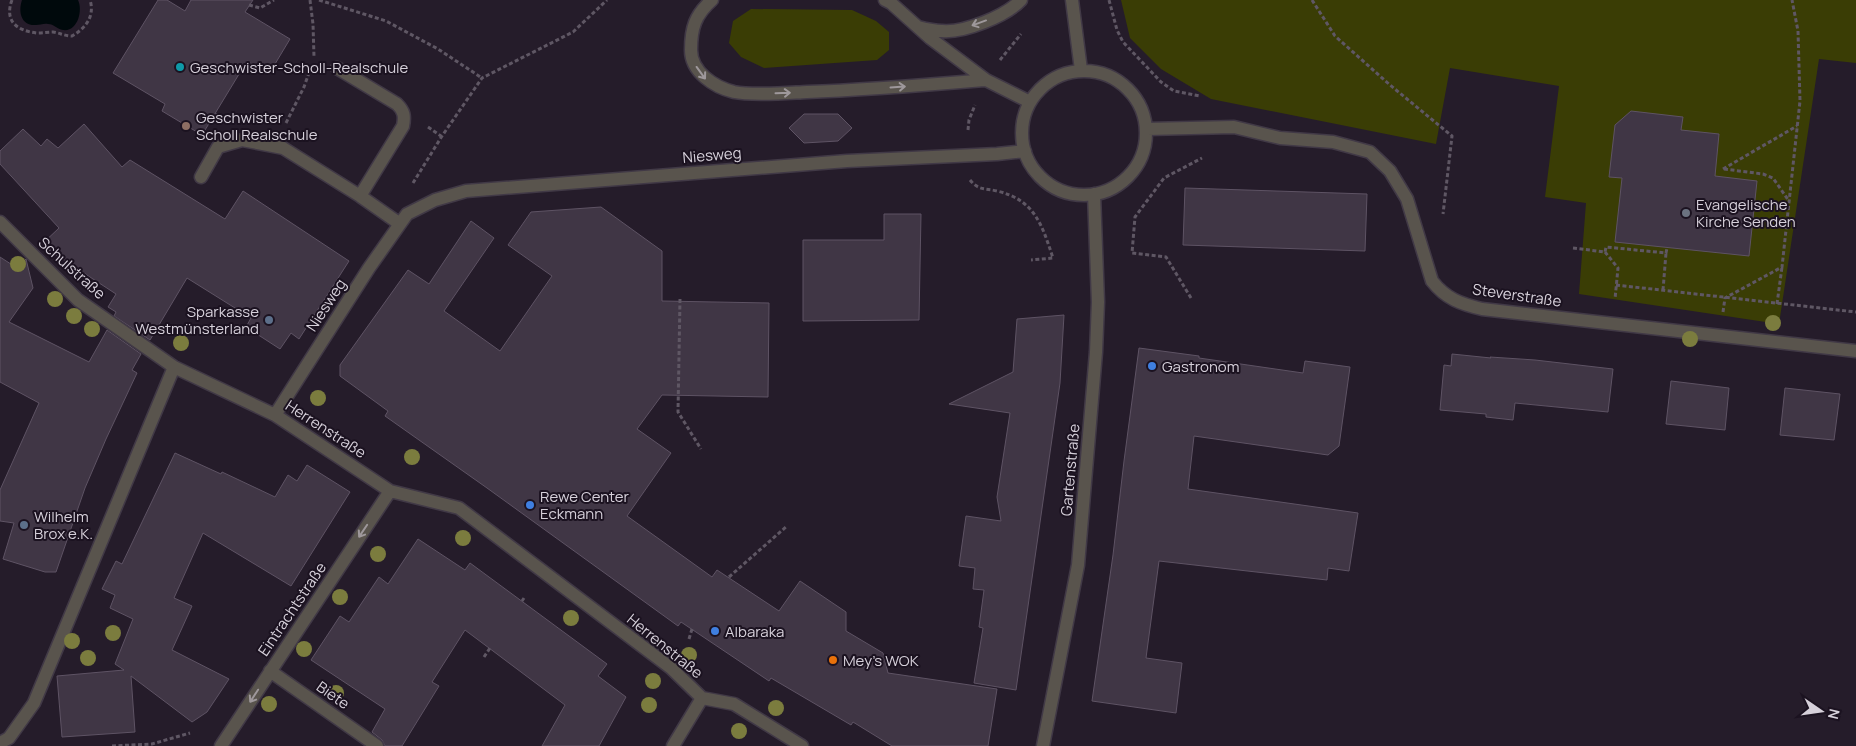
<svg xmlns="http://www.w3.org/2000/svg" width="1856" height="746" font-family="Manrope,sans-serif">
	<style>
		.green { fill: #3a3d05 }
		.water { fill: #00090c }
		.building { fill: #403645; stroke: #5e5364 }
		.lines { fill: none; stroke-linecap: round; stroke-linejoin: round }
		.minor-casing { stroke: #413946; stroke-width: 15 }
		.path { stroke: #5f5764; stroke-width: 3; stroke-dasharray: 4 2.5; stroke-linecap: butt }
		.minor { stroke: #59544d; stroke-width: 12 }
		.tree { fill: #7b7c3e }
		.oneway { stroke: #9e989b }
		.culture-dot { fill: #0f9aa8; stroke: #1b1220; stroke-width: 2 }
		.education-dot { fill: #8d6e63; stroke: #1b1220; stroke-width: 2 }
		.worship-dot { fill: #6b7280; stroke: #1b1220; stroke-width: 2 }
		.service-dot { fill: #5c6f8a; stroke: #1b1220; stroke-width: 2 }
		.shop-dot { fill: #3f7fe0; stroke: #1b1220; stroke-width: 2 }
		.food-dot { fill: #e8710a; stroke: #1b1220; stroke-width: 2 }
		.labels { text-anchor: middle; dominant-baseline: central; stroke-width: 4; stroke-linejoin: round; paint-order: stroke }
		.poi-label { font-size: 15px; fill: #d6d0da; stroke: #1b1220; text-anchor: start }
		.street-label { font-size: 15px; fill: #d6d0da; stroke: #1b1220 }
	</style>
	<rect width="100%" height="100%" fill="#251c2a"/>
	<!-- green -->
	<path class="green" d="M1121,0H1856V63L1819,59L1779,324L1579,294L1586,203L1545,197L1559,86L1450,68L1436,144L1211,99L1161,69L1130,38Z
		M751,9L852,10L876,21L889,32V50L877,60L764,68L741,57L729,43L733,21Z"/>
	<!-- water -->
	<path class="water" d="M22,0H78C83,10 78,32 63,30C57,29 54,24 48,24C44,23 40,25 36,25C21,26 18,12 22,0Z"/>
	<!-- building -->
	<path class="building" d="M158,0H167L185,11L191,0H253L245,12L290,39L269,74L247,61L202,135L162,111L165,104L113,73Z
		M1631,111L1683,117L1681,130L1719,134L1715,176L1757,181L1749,256L1615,242L1622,178L1609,177L1615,125Z
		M804,114H838L852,128L838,141L804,143L789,128Z
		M84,124L122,167L130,160L225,219L243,191L349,261L299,339L291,333L280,349L246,327L251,318L187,278L150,340L114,316L116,312L108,307L116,294L41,245L59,228L0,164V151L23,129L41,146L47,139L58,148Z
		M1185,188L1367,194L1365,251L1183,245Z
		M601,207L662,251V301L769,303L768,397L662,395L637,429L671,453L627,516L712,577L717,570L779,611L800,581L846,612V631L883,653L888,673L997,689L988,746H892L853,722L851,725L771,678L769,681L681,622L678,626L487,488L385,416L388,411L340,376V365L408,270L429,284L471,221L494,238L444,311L500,351L552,276L508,245L531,212Z
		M884,214H921L919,320L803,321V240H884Z
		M0,257L17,268L26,259L33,288L9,322L89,362L107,330L141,354L132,370L137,373L106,439L85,488L56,572H45L3,559L14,523L0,521V490L39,403L0,382Z
		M1064,315L1060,383L1016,690L974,683L983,628L979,627L984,590L973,589L975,568L959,566L966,516L1001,521L997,497L1010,413L949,404L1013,372L1017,319Z
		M1139,348L1199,356V358L1303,373L1305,361L1350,367L1339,446L1328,455L1194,436L1188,489L1358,513L1349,571L1328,568L1327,580L1159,561L1146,658L1182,663L1176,713L1092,701L1113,555L1124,461Z
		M1452,354L1491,358L1490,357L1535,360L1613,369L1608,412L1515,403L1513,420L1486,417V414L1440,410L1444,365L1451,366Z
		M1671,381L1729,388L1725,430L1666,424Z
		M1785,388L1840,394L1834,440L1780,435Z
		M175,453L221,474L222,472L275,497L288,475L297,481L307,465L350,492L291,586L203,533L174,598L192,606L172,650L229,679L207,712L192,722L131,676L135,732L62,737L57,676L124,670L115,664L133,619L110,608L115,595L102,589L116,561L122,564Z
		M418,539L465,570L470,563L607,664L598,676L626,697L599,746H542L565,705L465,630L432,682L439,686L402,746H385L382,740L372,732L385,709L311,660L340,616L349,622L379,577L388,584Z"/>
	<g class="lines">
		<!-- minor casing -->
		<g class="minor-casing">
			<path id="minor" d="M712,0C695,15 691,28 691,50C691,72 714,87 734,92C753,96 787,93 807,92C867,90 926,85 986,80
				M885,0L891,3L930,38L986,80L1030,102
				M1072,0L1081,70
				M918,27C926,29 934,31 942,31C964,33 1006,16 1021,0
				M337,68L397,104C404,111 405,116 403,126L360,196
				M1022 133a62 62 0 1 1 124 0a62 62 0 1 1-124 0Z
				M1147,129L1234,127L1280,138L1333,142L1370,152L1390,171L1407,199L1432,281C1446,299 1461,304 1482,309L1856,351
				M201,177L218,147L242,140L283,148L360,196L400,224
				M0,222L78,300L174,367L275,415L390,491L459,508L671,668L702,698L734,704L802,746
				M275,415L369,268L407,214L435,200L466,191L847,161L997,154L1025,151
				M270,671L377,746
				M0,743L9,738L34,703L174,367
				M221,746L390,491
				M673,746L702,698
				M1043,746L1078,565L1096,352L1098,302L1094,194"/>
		</g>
		<!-- path -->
		<path class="path" d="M12,0C4,21 17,31 37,33C43,33 48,32 53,32C60,33 65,36 72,36C86,28 95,16 90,0
			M310,0L313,24L314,57
			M319,0L386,21L438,49L482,78
			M1109,0L1117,30L1123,42L1161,82L1174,91L1200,96
			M1312,0L1335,36L1390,85L1452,136L1443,214
			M249,5L260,8L274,0
			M1000,60L1021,34
			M215,114L223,119
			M286,123L304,87L311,67
			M428,127L441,136
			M968,130L969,120L975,105
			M1723,169L1797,126
			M1724,169L1763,174L1773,178L1789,201
			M970,180C979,191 985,188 997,191C1035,200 1042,225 1053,258L1031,260
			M413,183L442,136L482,78L573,32L607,0
			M1573,248L1605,252L1606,247L1666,253L1667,248
			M1605,252L1618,268L1615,299
			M1616,285L1856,312
			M1663,290L1666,253
			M1191,298L1166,257L1132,253L1135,217L1164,178L1202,158
			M680,299L678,412L701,449
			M1777,304L1782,267
			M1723,312L1725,298L1782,267L1800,101L1798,31L1792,0
			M729,577L787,526
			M522,601L524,598
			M689,639L692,629
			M484,657L490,648
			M112,746L152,744L190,733"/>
		<!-- minor -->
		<use href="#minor" class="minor"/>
	</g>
	<!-- trees -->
	<g class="tree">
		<circle cx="18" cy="264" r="8"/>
		<circle cx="55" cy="299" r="8"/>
		<circle cx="74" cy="316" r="8"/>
		<circle cx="1773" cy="323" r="8"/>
		<circle cx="92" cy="329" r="8"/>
		<circle cx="1690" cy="339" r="8"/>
		<circle cx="181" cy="343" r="8"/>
		<circle cx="318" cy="398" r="8"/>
		<circle cx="412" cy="457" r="8"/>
		<circle cx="463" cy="538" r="8"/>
		<circle cx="378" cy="554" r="8"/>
		<circle cx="340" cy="597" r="8"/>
		<circle cx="571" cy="618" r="8"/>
		<circle cx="113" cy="633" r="8"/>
		<circle cx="72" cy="641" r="8"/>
		<circle cx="304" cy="649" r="8"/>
		<circle cx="689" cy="655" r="8"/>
		<circle cx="88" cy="658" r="8"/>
		<circle cx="653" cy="681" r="8"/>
		<circle cx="336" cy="693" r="8"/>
		<circle cx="269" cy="704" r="8"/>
		<circle cx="649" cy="705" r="8"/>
		<circle cx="776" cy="708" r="8"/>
		<circle cx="739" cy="731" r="8"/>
	</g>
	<!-- one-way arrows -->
	<defs><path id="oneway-shaft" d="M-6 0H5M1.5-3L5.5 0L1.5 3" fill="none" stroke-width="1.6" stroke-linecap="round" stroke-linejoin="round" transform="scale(1.25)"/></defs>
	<g class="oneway">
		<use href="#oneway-shaft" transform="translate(979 23) rotate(160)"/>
		<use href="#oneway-shaft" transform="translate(701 73) rotate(54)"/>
		<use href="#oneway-shaft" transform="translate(898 87) rotate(-4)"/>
		<use href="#oneway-shaft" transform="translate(783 93) rotate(-2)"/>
		<use href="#oneway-shaft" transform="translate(363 531) rotate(124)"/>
		<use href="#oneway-shaft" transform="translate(254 696) rotate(123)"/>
	</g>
	<!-- markers -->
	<circle class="culture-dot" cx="180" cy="67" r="5"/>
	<circle class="education-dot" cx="186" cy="126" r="5"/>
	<circle class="worship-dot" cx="1686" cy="213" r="5"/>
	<g class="service-dot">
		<circle cx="269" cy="320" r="5"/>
		<circle cx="24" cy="525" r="5"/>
	</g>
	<g class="shop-dot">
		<circle cx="1152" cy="366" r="5"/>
		<circle cx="530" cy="505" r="5"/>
		<circle cx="715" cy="631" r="5"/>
	</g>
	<circle class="food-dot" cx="833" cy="660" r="5"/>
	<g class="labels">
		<!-- poi labels -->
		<g class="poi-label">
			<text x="190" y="67">Geschwister-Scholl-Realschule</text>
			<text x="196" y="117">Geschwister<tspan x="196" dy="17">Scholl Realschule</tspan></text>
			<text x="1696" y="204">Evangelische<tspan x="1696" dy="17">Kirche Senden</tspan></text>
			<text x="259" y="311" text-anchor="end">Sparkasse<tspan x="259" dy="17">Westmünsterland</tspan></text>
			<text x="1162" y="366">Gastronom</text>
			<text x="540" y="496">Rewe Center<tspan x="540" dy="17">Eckmann</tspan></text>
			<text x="34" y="516">Wilhelm<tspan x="34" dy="17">Brox e.K.</tspan></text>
			<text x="725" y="631">Albaraka</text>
			<text x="843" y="660">Mey's WOK</text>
		</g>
		<!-- street labels -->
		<g class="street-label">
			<text transform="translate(712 155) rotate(-5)">Niesweg</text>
			<text transform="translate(72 268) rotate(42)">Schulstraße</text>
			<text transform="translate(1517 295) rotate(8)">Steverstraße</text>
			<text transform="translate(326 305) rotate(-57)">Niesweg</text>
			<text transform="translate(326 429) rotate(33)">Herrenstraße</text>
			<text transform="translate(1070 470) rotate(-85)">Gartenstraße</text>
			<text transform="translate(292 609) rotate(-56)">Eintrachtstraße</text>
			<text transform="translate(665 646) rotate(39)">Herrenstraße</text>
			<text transform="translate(333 695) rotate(35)">Biete</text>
		</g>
	</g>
	<!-- north arrow -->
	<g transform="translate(1821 711) rotate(103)" stroke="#1b1220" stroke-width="4" paint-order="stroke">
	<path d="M0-4L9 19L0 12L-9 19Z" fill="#d6d0da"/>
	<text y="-8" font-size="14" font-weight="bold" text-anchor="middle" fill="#d6d0da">N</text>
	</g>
</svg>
